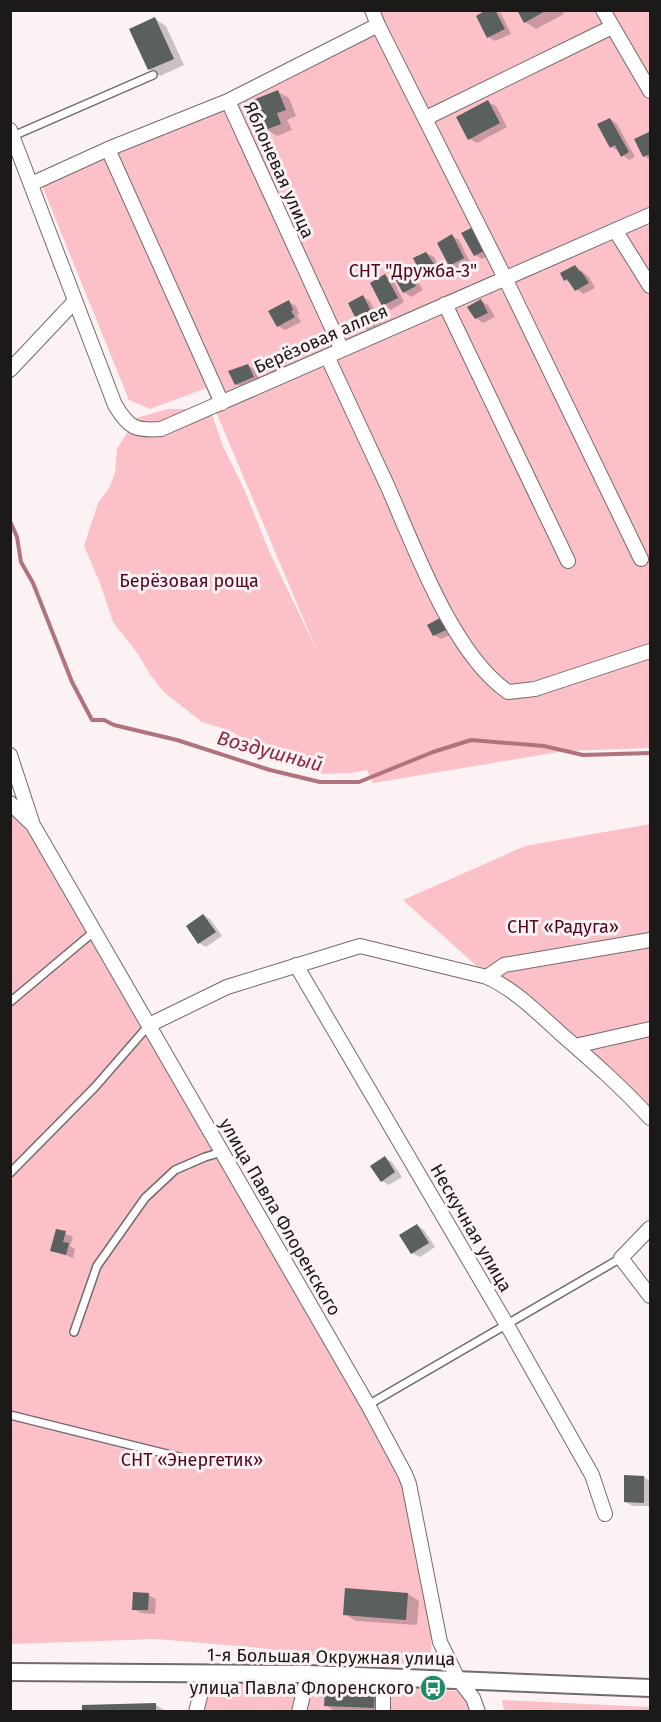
<svg xmlns="http://www.w3.org/2000/svg" width="661" height="1722" font-family="'Fira Sans',sans-serif">
	<style>
		.green { fill: #fbc0c8 }
		.shadow { fill: #0003 }
		.lines { fill: none; stroke-linecap: round; stroke-linejoin: round }
		.stream { stroke: #b0737d; stroke-width: 4 }
		.building { fill: #59605d }
		.service-casing { stroke: #726a6b; stroke-width: 10 }
		.minor-casing { stroke: #726a6b; stroke-width: 16 }
		.tertiary-casing { stroke: #726a6b; stroke-width: 20 }
		.service { stroke: #fff; stroke-width: 7 }
		.minor { stroke: #fff; stroke-width: 14 }
		.tertiary { stroke: #fff; stroke-width: 16 }
		.labels { text-anchor: middle; dominant-baseline: central; stroke-width: 6; stroke-linejoin: round; paint-order: stroke }
		.street-label { font-size: 18px; fill: #1c1919; stroke: #fcf2f3 }
		.park-label { font-size: 18px; fill: #52051e; stroke: #fcf2f3 }
		.poi-label { font-size: 18px; fill: #1c1919; stroke: #fcf2f3; text-anchor: end }
		.water-label { font-size: 20px; font-style: italic; fill: #8b2841; stroke: #fcf2f3 }
	</style>
	<rect width="100%" height="100%" fill="#fcf2f3"/>
	<!-- green -->
	<path class="green" d="M379,11H650V748L564,751L373,783L367,770L351,773L324,774L278,759L260,747L228,730L202,722L164,692L151,676L138,654L113,622L100,583L84,546L98,503L109,488L115,473L117,449L136,418L168,409H210L223,446L245,491L269,551L317,651L206,388L150,409L129,400L41,183L384,22Z
		M10,808L35,832L409,1478L432,1633L430,1663L423,1665L325,1657L261,1648L156,1639L11,1644Z
		M650,824V1121L403,900L525,846Z
		M241,1680H324L467,1692L472,1712H192L197,1692L221,1685L236,1686Z
		M502,1700L650,1707V1711H504Z"/>
	<!-- shadow -->
	<path class="shadow" d="M490,10L501,13L511,34L495,41L488,37Z
		M519,10H562L564,14L536,29L525,22Z
		M155,19L166,26L184,65L160,76L149,69Z
		M278,92L289,98L296,116L287,120L292,130L277,136L266,129Z
		M488,102L496,106L507,127L477,143L470,139Z
		M610,119L617,124L635,157L629,160L611,146Z
		M649,133L650,134V160L644,156L636,139Z
		M463,233L494,253L482,259L475,255Z
		M452,236L459,240L470,262L457,269L450,265Z
		M426,253L434,257L442,272L429,277L422,273Z
		M575,266L589,277L595,288L583,294L566,280Z
		M407,271L414,275L423,290L411,297L404,292Z
		M385,276L393,280L404,302L391,310L383,305Z
		M363,297L370,301L381,323L368,330L361,326Z
		M481,301L488,305L495,317L483,323L476,318Z
		M289,302L296,306L299,314L297,315L301,322L285,330L278,326Z
		M274,356L282,367L272,372L269,370Z
		M248,365L255,370L260,381L244,388L236,384Z
		M450,623L455,633L441,639L434,635Z
		M204,915L211,920L222,936L206,947L199,943Z
		M385,1158L392,1162L402,1177L389,1185L382,1181Z
		M417,1225L424,1230L435,1247L420,1257L412,1253Z
		M57,1230L73,1237L70,1246L75,1249L73,1258L51,1250Z
		M644,1477L650,1481V1506H633L625,1502Z
		M408,1594L419,1601L417,1625L356,1621L345,1614Z
		M148,1595L156,1599L155,1614L141,1613L133,1609Z
		M374,1693L386,1699L385,1712H336L326,1705Z
		M156,1705L167,1712H84Z"/>
	<g class="lines">
		<!-- stream -->
		<path class="stream" d="M10,521L17,537L21,562L33,583L72,682L92,720H104L114,725L177,740L270,770L320,782H359L433,752L471,740L544,746L583,755L650,753"/>
	</g>
	<!-- building -->
	<path class="building" d="M486,10H495L505,29L487,38L476,16Z
		M517,10H547L524,23Z
		M155,17L174,59L148,70L129,29Z
		M278,90L286,110L277,113L281,124L265,130L253,100Z
		M488,100L500,123L468,140L456,117Z
		M610,118L629,152L621,157L615,145L610,148L597,124Z
		M649,132L650,154L643,157L634,139Z
		M475,226L488,249L474,256L461,233Z
		M452,234L464,258L449,266L437,243Z
		M426,252L436,267L421,274L413,258Z
		M575,265L580,272L581,271L589,283L575,291L567,279L564,281L560,273Z
		M407,269L416,286L403,293L394,277Z
		M385,274L398,298L382,306L370,283Z
		M363,295L375,319L360,327L348,303Z
		M481,299L488,313L475,319L467,307Z
		M289,300L293,310L291,311L295,317L277,327L268,311Z
		M274,354L280,365L268,371L262,360Z
		M248,364L254,377L235,385L228,371Z
		M442,617L448,629L433,636L427,625Z
		M203,914L216,932L198,944L186,926Z
		M385,1156L395,1172L381,1182L370,1166Z
		M417,1224L429,1243L411,1254L399,1235Z
		M56,1229L66,1231L63,1242L69,1243L66,1255L50,1251Z
		M624,1475L644,1476V1503L624,1502Z
		M345,1588L408,1593L406,1620L343,1615Z
		M133,1592L149,1593L148,1610H132Z
		M325,1690L375,1691L374,1708L324,1706Z
		M156,1703V1712H82V1705Z"/>
	<g class="lines">
		<!-- service casing -->
		<g class="service-casing">
			<path id="service" d="M13,136L153,75
				M10,1002L96,930
				M10,1173L95,1087L149,1025
				M74,1332L97,1266L145,1198L175,1170L205,1157L222,1152
				M368,1405L621,1258
				M10,1415L183,1458"/>
		</g>
		<!-- minor casing -->
		<g class="minor-casing">
			<path id="minor" d="M372,10L378,25
				M603,10L650,91
				M228,101L378,25L505,278L641,559
				M426,118L612,27
				M10,130L115,405C129,428 135,431 161,429L650,215
				M108,149L222,403
				M31,184L108,149L228,101L342,350
				M615,230L650,286
				M445,304L568,561
				M327,356C347,399 367,442 387,485C415,548 452,653 508,692L535,689L650,651
				M10,370L75,301
				M10,755L32,822
				M10,803L33,825L368,1405L405,1474L409,1484L440,1642L458,1679L473,1698L478,1712
				M296,965L507,1325L592,1475L605,1514
				M487,977L504,965L650,940
				M149,1025L227,987L360,946L487,977C514,989 538,1013 560,1033C591,1060 622,1087 650,1118
				M575,1046L650,1029
				M650,1228L621,1258L650,1296
				M196,1712L206,1673
				M299,1712L308,1674
				M383,1712V1678"/>
		</g>
		<!-- tertiary casing -->
		<g class="tertiary-casing">
			<path id="tertiary" d="M10,1672L308,1674L650,1688"/>
		</g>
		<!-- service -->
		<use href="#service" class="service"/>
		<!-- minor -->
		<use href="#minor" class="minor"/>
		<!-- tertiary -->
		<use href="#tertiary" class="tertiary"/>
	</g>
	<!-- icons -->
	<defs>
		<g id="bus-disc" transform="scale(1.35)"><circle r="9.5" fill="#218a66" stroke="#fcf2f3"/><path d="M-5-6H5V4H4V6H2V4H-2V6H-4V4H-5ZM-3.5-4V0h7V-4ZM-3.5 1.2v1.5H-2V1.2ZM2 1.2v1.5H3.5V1.2Z" fill="#fff"/></g>
	</defs>
	<g fill-rule="evenodd">
		<use href="#bus-disc" x="433" y="1688"/>
	</g>
	<g class="labels">
		<!-- street labels -->
		<g class="street-label">
			<text transform="translate(279 170) rotate(66)">Яблоневая улица</text>
			<text transform="translate(321 339) rotate(-24)">Берёзовая аллея</text>
			<text transform="translate(280 1217) rotate(60)">улица Павла Флоренского</text>
			<text transform="translate(471 1228) rotate(60)">Нескучная улица</text>
			<text transform="translate(331 1657) rotate(1)">1-я Большая Окружная улица</text>
		</g>
		<!-- park labels -->
		<g class="park-label">
			<text x="413" y="271">СНТ "Дружба-3"</text>
			<text x="189" y="581">Берёзовая роща</text>
			<text x="563" y="927">СНТ «Радуга»</text>
			<text x="192" y="1460">СНТ «Энергетик»</text>
		</g>
		<!-- poi labels -->
		<g class="poi-label">
			<text x="414" y="1688">улица Павла Флоренского</text>
		</g>
		<!-- water labels -->
		<g class="water-label">
			<text transform="translate(270 751) rotate(15)">Воздушный</text>
		</g>
	</g>
	<!-- border -->
	<rect width="661" height="1722" fill="none" stroke="#1c1919" stroke-width="24"/>
</svg>
